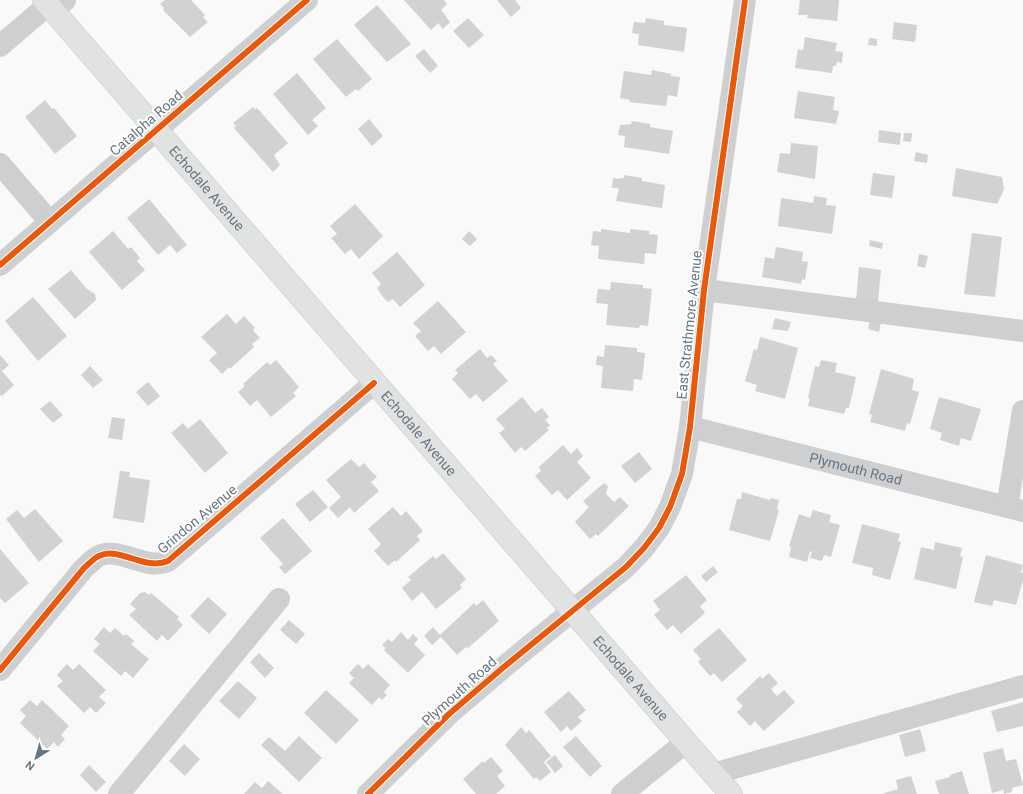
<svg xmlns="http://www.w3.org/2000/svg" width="1023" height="794" font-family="Roboto,sans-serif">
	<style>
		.building { fill: #d0d2d3 }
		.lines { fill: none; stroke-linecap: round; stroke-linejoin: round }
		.major-casing { stroke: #d5d6d7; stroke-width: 24 }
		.minor { stroke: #cecfd0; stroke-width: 22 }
		.major { stroke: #e1e2e2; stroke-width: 22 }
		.cycleway-casing { stroke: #fff; stroke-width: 8 }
		.cycleway { stroke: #e8590c; stroke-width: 6 }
		.labels { text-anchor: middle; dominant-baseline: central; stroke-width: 4; stroke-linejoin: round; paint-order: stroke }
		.street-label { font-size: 14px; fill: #657683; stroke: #fff }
	</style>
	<rect width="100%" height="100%" fill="#f9f9f9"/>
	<!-- building -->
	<path class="building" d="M165,0H191L205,15L203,17L208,22L190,37L163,10L164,8L160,4Z
		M404,0H444L447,4L441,10L450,22L443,29L438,23L431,30Z
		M497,0H515L521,8L511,17Z
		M800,0H839L837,21L807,18L808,15H798Z
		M377,5L411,44L387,62L354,25Z
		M468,18L484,35L469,48L453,31Z
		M646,18L664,21V25L687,28L684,52L638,45L639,34L632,33L634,22L645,23Z
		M894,22L917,25L915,42L892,39Z
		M805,37L837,43L835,51L843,52L842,63L837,62L836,66H833L832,73L795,68L798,49L803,50Z
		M869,38L877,39V46L868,45Z
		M337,39L372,79L358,91L356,89L346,97L313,59Z
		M424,49L438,66L430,73L415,56Z
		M652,70L671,74V76L680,77L677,97L668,95L666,106L629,102L630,100L620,98L624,71L651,75Z
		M297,73L326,108L312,120L318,126L308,135L273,94Z
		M798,91L835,97L833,110L839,111L836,124L794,118Z
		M45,100L52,109L54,108L77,136L55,154L25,117Z
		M253,107L255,110L257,108L288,143L274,155L280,165L273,172L234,128L236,126L233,123Z
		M369,119L383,136L372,146L358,129Z
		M632,121L650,124V127L673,131L669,154L624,147L625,136L618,135L620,125L631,124Z
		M879,130L901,133L900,145L878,142Z
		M904,133H912L911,142L903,141Z
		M791,143L818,146L815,179L777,172L780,153L790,154Z
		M916,152L928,155L927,163L914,161Z
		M956,168L1002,177L1004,190L997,204L952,196Z
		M873,173L895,176L892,198L870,195Z
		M624,175L642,178V181L665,185L662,208L616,201L619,188H612L613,178L620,179V178H624Z
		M814,196L827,198L826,205L836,206L832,234L778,226L781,198L813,203Z
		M149,199L187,245L177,253L170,245L158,255L127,218Z
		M355,204L383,236L359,259L351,249L345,254L331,238L337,234L330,226Z
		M601,229L630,233V229L650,231L649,234L658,235L656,254L645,253L644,264L598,259L599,246L591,245L593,231L601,232Z
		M113,231L128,249L131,247L140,258L137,261L145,270L122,290L89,252Z
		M469,231L477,239L470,246L462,239Z
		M972,233L1002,237L995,297L964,294Z
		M870,240L883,243L882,249L869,246Z
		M776,247L803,252L802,261L808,262L805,280L802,279L801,284L762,277L765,257L774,259Z
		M397,252L425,285L400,307L393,299L388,302L382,296L377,288L381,284L372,273Z
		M919,254L928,256L925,268L917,266Z
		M859,267L881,270L878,302L856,300Z
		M71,270L87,289L95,294L96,300L75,319L48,289Z
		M611,282L643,285V288L652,289L648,326L640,325L639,328L606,325L608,304L596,303L598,289L610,290Z
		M33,297L67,336L38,361L5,321Z
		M438,301L466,332L441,354L434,346L428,351L421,343L415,336L421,331L413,323Z
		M227,314L236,324L244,316L255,328L253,330L260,338L252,344L254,347L230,369L229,367L222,374L209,360L217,353L201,337Z
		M775,318L791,322L788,331L772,329Z
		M870,320L881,323L879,332L868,329Z
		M760,337L798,348L785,399L755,391L757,385L745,381L754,349L757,350Z
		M605,345L637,348V352L645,353L642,380L634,379L633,391L601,388L603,366L596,365L597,356L604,357Z
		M480,349L487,358L491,355L497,361L493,364L508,381L483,402L476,394L470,399L452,379L458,373L455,370Z
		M0,355L9,365L2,371L14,385L2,396L0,395Z
		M276,360L299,387L293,393L296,396L271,417L257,400L250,406L238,392L245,386L243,384L267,362L270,365Z
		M821,360L837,363L835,372L856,377L849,408H846L844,414L808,406L810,398H808L815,366L819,367Z
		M90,366L103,380L93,388L81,375Z
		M881,369L914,379L912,390L919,392L910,424L907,423L905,431L870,422L872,415L869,414Z
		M148,382L160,396L148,406L136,392Z
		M522,397L535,413L542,408L549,417L545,420L550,425L547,428L549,430L525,451L521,447L515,453L499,433L505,429L496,419Z
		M939,397L981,409L971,441L961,438L959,446L940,440L942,433L930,429Z
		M50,401L63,415L53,423L40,409Z
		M112,417L125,419L122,440L108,438Z
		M200,419L228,453L205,473L171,433L183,423L188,429Z
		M563,445L571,454L577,448L583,456L577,462L591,478L567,500L558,490L552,495L535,476L541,471L539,467Z
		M639,452L652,469L635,483L621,466Z
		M351,459L359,467L364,463L370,470L377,477L371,482L379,491L354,513L350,507L338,518L329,508L341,497L326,480Z
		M120,471L130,472L129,477L150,480L144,523L113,518Z
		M604,483L608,486L606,494L614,502L620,497L629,506L598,536L596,534L590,539L575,522L589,507L583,501Z
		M313,490L328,507L310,522L295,504Z
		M742,492L770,500L771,498L779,500L777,509L779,510L770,541L729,530L737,499H741Z
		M393,507L401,516L406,511L423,531L417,536L420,540L396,562L395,560L388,566L374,551L381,544L368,529Z
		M35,509L63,541L39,562L6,519L17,510L24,518Z
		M813,510L831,515L829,522L840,525L831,557L824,555L822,561L810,558L812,552L810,551L807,562L789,557L791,547L789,546L799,514L810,518Z
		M283,518L312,551L285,574L279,567L283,564L260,538Z
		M862,524L900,534L898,541L901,542L890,580L872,575L873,568L852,563Z
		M935,542L962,548L960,556L963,557L956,589L914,579L921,547L934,550Z
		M0,549L29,583L5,603L0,598Z
		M443,553L466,579L460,585L462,588L436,609L422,592L412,601L402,588L411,580L408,577L433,556L436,559Z
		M986,555L1023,565L1021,573H1023V580L1016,605L994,600L992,606L974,602Z
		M713,566L718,572L706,582L701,576Z
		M686,575L707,600L700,606L705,613L681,634L673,625L667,630L654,615L660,610L653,601Z
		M145,592L149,595L151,593L179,617L177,619L183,625L168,641L162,635L157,641L129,615L136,609L130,604L140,593Z
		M208,597L227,614L209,634L190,616Z
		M483,600L499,621L468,648L466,647L457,655L441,637L432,645L424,636L433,627L440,635L474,603L476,606Z
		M289,620L305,634L296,644L280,630Z
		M104,627L110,633L115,628L124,636L126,634L134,641L131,644L149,659L133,678L125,671L121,676L93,651L100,644L94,639Z
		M719,628L747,660L722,682L714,673L710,676L698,662L701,659L693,650Z
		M401,632L408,640L413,634L418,639L414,644L425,655L408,673L384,650L386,648L382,645L388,639L392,642Z
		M259,653L274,668L265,678L250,662Z
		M67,664L73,670L79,664L106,690L99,697L106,703L96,713L90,707L84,713L57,686L63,681L57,675Z
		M358,664L363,669L368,664L390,685L384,692L387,695L382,700L379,697L372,705L349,683L354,678L349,673Z
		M769,673L778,683L771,689L774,693L777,696L784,690L795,702L764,731L755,721L750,726L737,712L743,706L736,699L760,676L762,679Z
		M238,681L257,698L239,719L219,701Z
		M326,690L359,720L336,744L304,713Z
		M569,691L586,710L578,717L582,721L571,731L567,726L561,732L544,712Z
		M30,700L37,706L42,700L69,726L61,735L65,739L58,747L54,742L47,749L20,723L26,716L20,710Z
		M1023,702V726L997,732L991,711Z
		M521,727L526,733L529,730L551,756L544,762L551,772L540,781L536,777L534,779L505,745Z
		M920,729L926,751L905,757L899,735Z
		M299,736L322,758L299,782L261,745L269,737L285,751Z
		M576,736L602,766L590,777L563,747Z
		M184,744L200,759L185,776L169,761Z
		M1003,748L1006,761L1016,759L1023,785L1012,788V792L1004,794L1003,790L992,793L983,753Z
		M555,755L563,766L555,773L546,762Z
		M491,757L503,771L497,776L505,786L496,794H476L463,779L483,761L484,763Z
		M89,765L106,782L96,792L80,775Z
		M962,771L969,794H939L935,781L950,777V775Z
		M911,776L917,794H881L898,789L896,780Z
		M268,781L283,794H244L255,782L262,788Z"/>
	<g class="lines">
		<!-- major casing -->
		<g class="major-casing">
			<g id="major">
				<path id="s2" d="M44,0L731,794"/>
			</g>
		</g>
		<!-- minor -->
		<g class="minor">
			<path d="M53,10L65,0"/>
			<path d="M0,46L48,5"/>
			<path d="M0,164L50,222"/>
			<path d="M0,265L307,0"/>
			<path d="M704,290L1023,331"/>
			<path id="s1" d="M690,427L1023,511"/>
			<path d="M1007,507L1023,411"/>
			<path d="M0,670L84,568C89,564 94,558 99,556C119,546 145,571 168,561L374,383"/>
			<path d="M713,774L1023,686"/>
			<path d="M119,794L279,599"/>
			<path d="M368,794L449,714L505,666L626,567L644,548L659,528L670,507L682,474L690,427L704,290L745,0"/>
			<path d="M622,794L686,742"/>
		</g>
		<!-- major -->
		<use href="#major" class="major"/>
		<!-- cycleway casing -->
		<g class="cycleway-casing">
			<path id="cycleway" d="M0,265L307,0
				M0,670L84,568C89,564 94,558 99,556C119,546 145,571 168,561L374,383
				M368,794L449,714L505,666L626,567L644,548L659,528L670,507L682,474L690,427L704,290L745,0"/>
		</g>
		<!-- cycleway -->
		<use href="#cycleway" class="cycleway"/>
	</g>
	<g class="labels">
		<!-- street labels -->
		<g class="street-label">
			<text transform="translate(146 123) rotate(-41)">Catalpha Road</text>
			<text stroke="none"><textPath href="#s2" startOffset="249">Echodale Avenue</textPath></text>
			<text transform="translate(689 325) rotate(-84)">East Strathmore Avenue</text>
			<text stroke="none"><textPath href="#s2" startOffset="573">Echodale Avenue</textPath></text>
			<text stroke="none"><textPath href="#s1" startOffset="171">Plymouth Road</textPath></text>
			<text transform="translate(197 519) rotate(-40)">Grindon Avenue</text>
			<text stroke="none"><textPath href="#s2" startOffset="897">Echodale Avenue</textPath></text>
			<text transform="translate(459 691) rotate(-42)">Plymouth Road</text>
		</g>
	</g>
	<!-- north arrow -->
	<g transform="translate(36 758) rotate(217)" stroke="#ffffff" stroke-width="3" paint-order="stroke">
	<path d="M0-3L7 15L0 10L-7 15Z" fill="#657683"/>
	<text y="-6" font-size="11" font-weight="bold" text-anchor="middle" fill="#657683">N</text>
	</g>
</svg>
